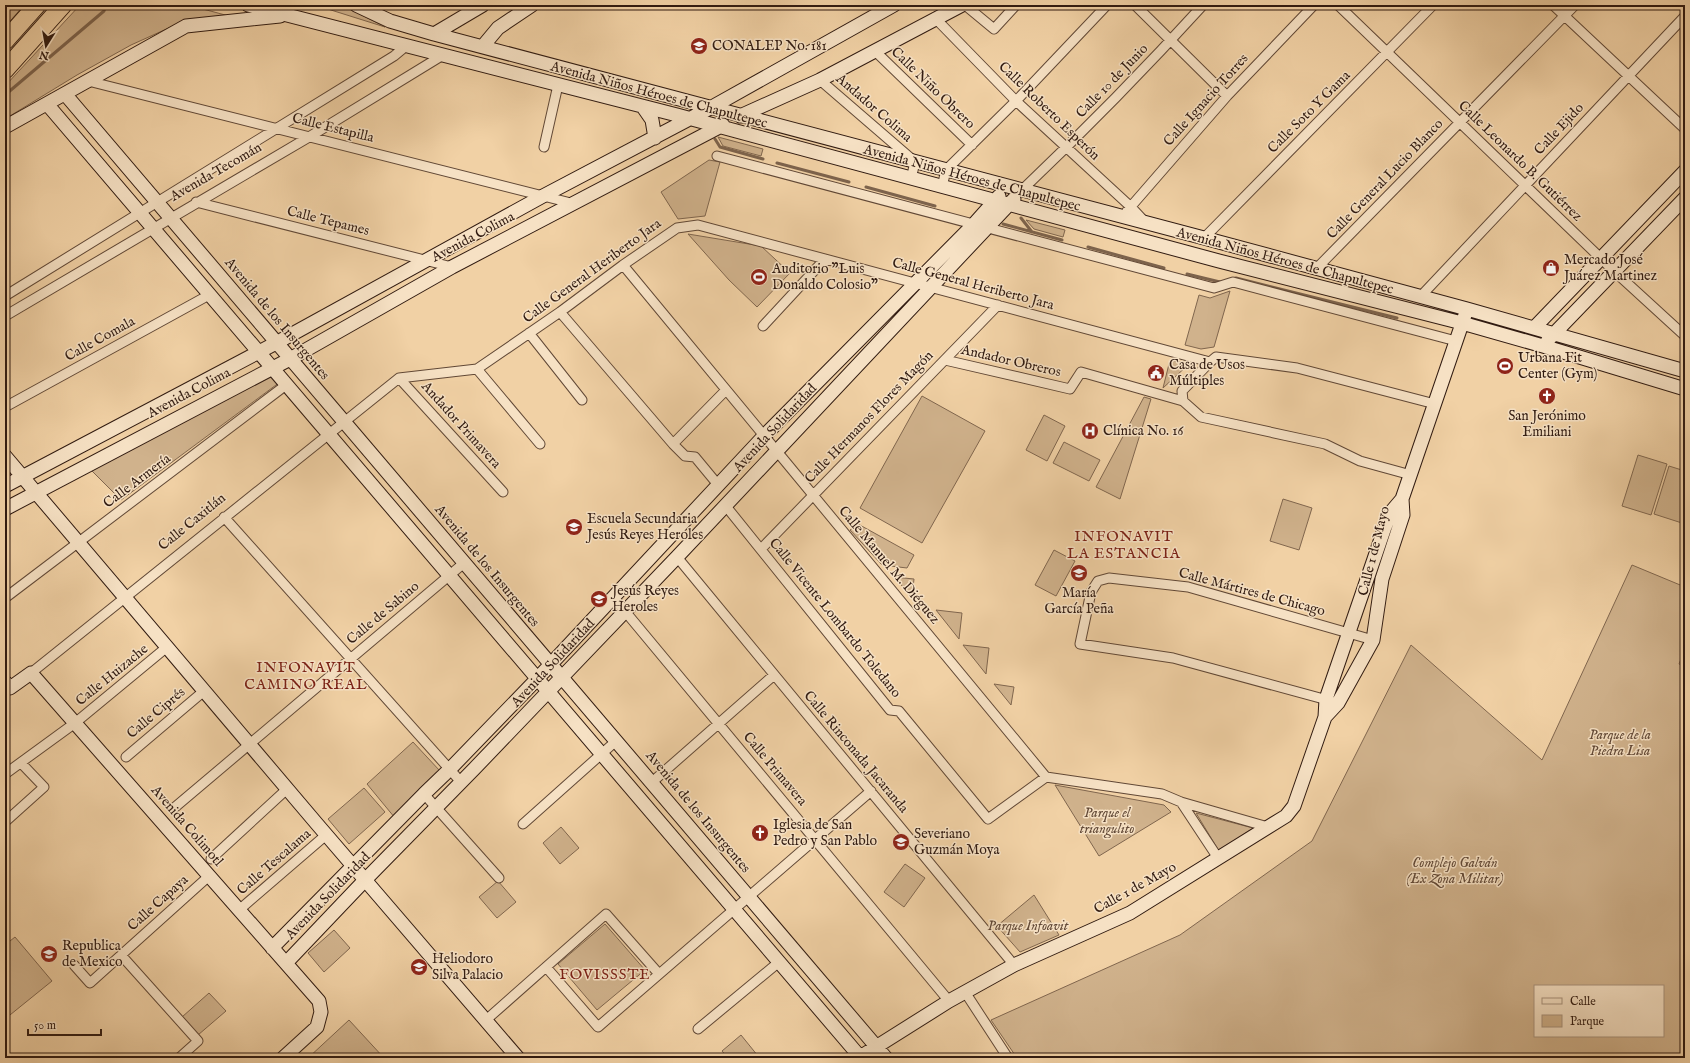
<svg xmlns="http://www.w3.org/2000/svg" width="1690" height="1063" font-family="'IM FELL English',serif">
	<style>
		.green { fill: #d0b28c; stroke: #80664e; fill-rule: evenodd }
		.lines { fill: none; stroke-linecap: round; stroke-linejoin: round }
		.stream { stroke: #7d634c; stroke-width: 3 }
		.street-casing { stroke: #614836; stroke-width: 11 }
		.secondary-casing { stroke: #311b11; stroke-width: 15 }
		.highway-casing { stroke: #311b11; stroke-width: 19 }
		.street { stroke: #f6e1c4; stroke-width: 9 }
		.secondary { stroke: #f6e1c4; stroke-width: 13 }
		.highway { stroke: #f1d1a5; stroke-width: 17 }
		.labels { text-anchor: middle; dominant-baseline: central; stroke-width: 3; stroke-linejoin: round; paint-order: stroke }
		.poi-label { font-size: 14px; fill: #311b11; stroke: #f6e1c4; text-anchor: start }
		.street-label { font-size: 14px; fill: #311b11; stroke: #f6e1c4 }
		.park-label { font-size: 14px; font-style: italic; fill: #614836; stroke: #f6e1c4 }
		.neighbourhood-label { font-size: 15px; letter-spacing: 1px; fill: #7a1f14; stroke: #f6e1c4 }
	</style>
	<rect width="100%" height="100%" fill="#f1d1a5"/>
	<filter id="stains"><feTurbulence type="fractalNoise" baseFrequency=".005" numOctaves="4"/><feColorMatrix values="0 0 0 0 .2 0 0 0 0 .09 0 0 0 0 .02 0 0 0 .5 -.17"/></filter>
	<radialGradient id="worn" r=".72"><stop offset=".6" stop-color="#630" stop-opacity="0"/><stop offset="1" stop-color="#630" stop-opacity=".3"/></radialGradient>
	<!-- green -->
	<path class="green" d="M5,5H24L5,27Z
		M80,5H188L229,16L182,22L131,45L77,75L5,119V86Z
		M315,5H343L385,27Z
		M718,137L763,149L761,156L723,146Z
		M709,160L720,162L705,216L678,219L661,192Z
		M1026,220L1065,230L1063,237L1034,229Z
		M688,234L761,246L790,273L757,307L729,280Z
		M1230,291L1214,347L1201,349L1185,345L1199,295L1210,298Z
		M1170,360L1189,364L1163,388Z
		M271,372L280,382L121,500L90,469Z
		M922,396L985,431L922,543L860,508Z
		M1144,397L1151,399L1120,499L1096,487Z
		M1044,415L1065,426L1047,461L1026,450Z
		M1064,442L1100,460L1089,481L1053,463Z
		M1638,455L1667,464L1651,515L1622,506Z
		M1669,466L1685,471V524L1654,514Z
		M1283,499L1312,508L1299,550L1270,541Z
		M858,524L914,555L907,568L882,565L850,530Z
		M1054,550L1075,561L1056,596L1035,585Z
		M1632,565L1685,587V649L1679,664L1685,667V1058H1017L991,1020L1180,935L1312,841L1411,645L1542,760ZM1535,986H1663V1036H1535Z
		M894,577L914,579L912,597Z
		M936,610L962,613L959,639Z
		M963,645L989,648L986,674Z
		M994,684L1014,687L1011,705Z
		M413,742L440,771L395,818L367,784Z
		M1055,785L1164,805L1171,812L1099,856Z
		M364,788L385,812L349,844L328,819Z
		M1196,813L1253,828L1219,851Z
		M561,827L579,848L560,864L543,843Z
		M905,864L925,878L904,907L884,892Z
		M498,881L516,902L497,918L479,897Z
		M1034,895L1059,935L1020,952L997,926Z
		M605,924L645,970L597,1010L558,964Z
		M334,930L350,948L324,972L308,953Z
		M15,937L52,981L5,1019V945Z
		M209,993L226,1011L198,1035L182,1017Z
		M349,1020L384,1058H308Z
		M741,1035L758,1056L756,1058H728L722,1051Z"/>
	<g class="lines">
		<!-- stream -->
		<path class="stream" d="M5,95L104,11L106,5
			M715,139L720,147L763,159
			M777,163L849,182
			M866,187L935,206
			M1021,218L1032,232
			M1003,224L1062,240
			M1088,247L1164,268
			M1187,274L1220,282
			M1233,279L1236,278L1397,318"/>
		<!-- street casing -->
		<g class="street-casing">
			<path id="street" d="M965,5L994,29L1016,5
				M1135,5L1227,96
				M1338,5L1614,271L1685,336
				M1553,5L1685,129
				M936,19L1016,101L1131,207L1145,222
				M875,51L972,145
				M820,80L915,162L911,179
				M88,81L571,203
				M544,147L558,85
				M717,156L1214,288L1233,282L1456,341
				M942,187L946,170L1016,101L1107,5
				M1021,191C1084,131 1145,69 1203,5
				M196,202L452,267
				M1127,211L1227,96L1314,5
				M1204,238L1433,5
				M623,265L1046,777L1162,794L1181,802L1268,827
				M1316,269L1575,5
				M5,296L394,56L406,46
				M1420,297L1685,16
				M560,312L673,444L685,456L695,457L719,486
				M5,316L309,137L443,55
				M763,326L825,259
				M529,333L582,400
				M945,360L1070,389L1081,372L1183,401L1201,417L1325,444L1360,461L1411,475
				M477,369L540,444
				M399,378L477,369L560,312L623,265L677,228L698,225L1210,362L1216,357L1297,368L1435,404
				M399,378L503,492
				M1183,401L1182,391L1210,362
				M5,407L209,295
				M673,444L726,390
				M725,505L890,710L899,711L988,819L1046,777
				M224,517L461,782
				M761,549L998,305
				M677,557L1014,965
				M5,598L286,385
				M614,598L949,1001
				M31,673L399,378
				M1331,701L1173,658L1080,644L1091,592L1098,581L1109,578L1188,587L1373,640
				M126,757L204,691
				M5,774L75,723L167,647
				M651,783L774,675
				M424,794L499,878
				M1181,802L1218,858
				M174,808L464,563
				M5,822L44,787L21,763
				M523,824L616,741
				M211,859L287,789
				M239,910L326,835
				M121,955L198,1041L179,1058
				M74,965L90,983L209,876
				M546,967L598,1027L871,791
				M965,992L1008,1058
				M486,1020L606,914L659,974
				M698,1029L779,962"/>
		</g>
		<!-- secondary casing -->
		<g class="secondary-casing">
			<path id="secondary" d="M248,5L677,115L1219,261L1462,323L1543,346L1685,389
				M356,5L390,21L434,34L1204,238L1467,309L1685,371
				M434,34L483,5
				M483,46L498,28L532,5
				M65,94L886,1058
				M47,104L861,1058
				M643,107L652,120L655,138
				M740,116L820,80L962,5
				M5,127L186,26L280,16
				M1534,328L1685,171
				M1548,340L1685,198
				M5,456L317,824L518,1058
				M5,486L276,343L543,196L712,107L894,5
				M5,509L290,359L452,267L723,125
				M5,682L10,688L31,673L319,1001L321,1012L317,1027L283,1058
				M1325,717L1338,703L1373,640L1382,579L1403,515L1402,499L1465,315
				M272,948L424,794L450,769L537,679L764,436L974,224L999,196
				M286,963L365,880L474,769L677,557L1014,199
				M860,1057L949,1001L1014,965L1130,913L1286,816L1294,806L1325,717L1326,699L1385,527L1391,512L1402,499"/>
		</g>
		<!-- highway casing -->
		<g class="highway-casing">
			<path id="highway" d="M5,41L37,5
				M5,70L63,5"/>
		</g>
		<!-- street -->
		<use href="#street" class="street"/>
		<!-- secondary -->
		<use href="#secondary" class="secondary"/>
		<!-- highway -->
		<use href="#highway" class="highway"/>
	</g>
	<!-- icons -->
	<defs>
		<g id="university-disc" transform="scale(0.9)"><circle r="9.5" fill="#8f2418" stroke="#f6e1c4"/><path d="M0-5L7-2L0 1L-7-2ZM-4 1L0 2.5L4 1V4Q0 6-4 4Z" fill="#fff"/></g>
		<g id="shop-disc" transform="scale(0.9)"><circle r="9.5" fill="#8f2418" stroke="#f6e1c4"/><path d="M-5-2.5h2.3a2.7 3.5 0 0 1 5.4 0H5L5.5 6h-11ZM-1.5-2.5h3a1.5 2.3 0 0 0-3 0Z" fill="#fff"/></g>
		<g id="stadium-disc" transform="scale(0.9)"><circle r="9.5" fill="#8f2418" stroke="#f6e1c4"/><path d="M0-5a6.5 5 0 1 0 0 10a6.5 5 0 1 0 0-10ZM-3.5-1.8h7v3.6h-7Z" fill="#fff"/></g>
		<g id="civic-disc" transform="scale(0.9)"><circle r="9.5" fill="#8f2418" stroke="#f6e1c4"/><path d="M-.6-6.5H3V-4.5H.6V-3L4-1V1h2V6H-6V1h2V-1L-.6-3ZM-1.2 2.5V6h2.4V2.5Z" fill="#fff"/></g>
		<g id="church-disc" transform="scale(0.9)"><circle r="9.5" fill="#8f2418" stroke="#f6e1c4"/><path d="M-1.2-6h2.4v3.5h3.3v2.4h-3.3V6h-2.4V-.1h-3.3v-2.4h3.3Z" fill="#fff"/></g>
		<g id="hospital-disc" transform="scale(0.9)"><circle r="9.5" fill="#8f2418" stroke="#f6e1c4"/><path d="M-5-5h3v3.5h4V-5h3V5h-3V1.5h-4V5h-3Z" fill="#fff"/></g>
		<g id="school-disc" transform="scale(0.9)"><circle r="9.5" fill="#8f2418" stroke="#f6e1c4"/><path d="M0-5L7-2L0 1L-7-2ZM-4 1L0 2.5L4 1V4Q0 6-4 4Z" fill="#fff"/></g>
	</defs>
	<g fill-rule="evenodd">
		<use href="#university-disc" x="699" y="46"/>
		<use href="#shop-disc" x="1551" y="268"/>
		<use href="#stadium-disc" x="759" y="277"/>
		<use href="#stadium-disc" x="1505" y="366"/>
		<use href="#civic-disc" x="1156" y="373"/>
		<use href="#church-disc" x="1547" y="396"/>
		<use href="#hospital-disc" x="1090" y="431"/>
		<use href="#school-disc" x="574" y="527"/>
		<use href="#school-disc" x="1079" y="573"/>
		<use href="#school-disc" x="599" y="599"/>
		<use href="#church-disc" x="760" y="833"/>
		<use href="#school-disc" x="901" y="842"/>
		<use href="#school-disc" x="49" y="954"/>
		<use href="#school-disc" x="419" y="967"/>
	</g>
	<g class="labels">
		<!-- poi labels -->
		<g class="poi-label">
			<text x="712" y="46">CONALEP No. 181</text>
			<text x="1564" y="260">Mercado José<tspan x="1564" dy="16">Juárez Martinez</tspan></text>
			<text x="772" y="269">Auditorio "Luis<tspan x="772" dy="16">Donaldo Colosio"</tspan></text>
			<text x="1518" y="358">Urbana Fit<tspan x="1518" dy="16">Center (Gym)</tspan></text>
			<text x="1169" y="365">Casa de Usos<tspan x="1169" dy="16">Múltiples</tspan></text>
			<text x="1547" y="416" text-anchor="middle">San Jerónimo<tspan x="1547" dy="16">Emiliani</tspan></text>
			<text x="1103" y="431">Clínica No. 16</text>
			<text x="587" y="519">Escuela Secundaria<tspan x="587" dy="16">Jesús Reyes Heroles</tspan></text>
			<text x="612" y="591">Jesús Reyes<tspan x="612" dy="16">Heroles</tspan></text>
			<text x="1079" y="593" text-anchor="middle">María<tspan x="1079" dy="16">García Peña</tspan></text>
			<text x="773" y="825">Iglesia de San<tspan x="773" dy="16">Pedro y San Pablo</tspan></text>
			<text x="914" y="834">Severiano<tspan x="914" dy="16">Guzmán Moya</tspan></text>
			<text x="62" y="946">Republica<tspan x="62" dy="16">de Mexico</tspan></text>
			<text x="432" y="959">Heliodoro<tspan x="432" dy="16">Silva Palacio</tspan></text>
		</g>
		<!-- street labels -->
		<g class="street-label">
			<text transform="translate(1112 81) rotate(-46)">Calle 10 de Junio</text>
			<text transform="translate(933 88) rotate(44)">Calle Niño Obrero</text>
			<text transform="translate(659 95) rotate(15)">Avenida Niños Héroes de Chapultepec</text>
			<text transform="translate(1206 100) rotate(-48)">Calle Ignacio Torres</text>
			<text transform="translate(874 108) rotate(41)">Andador Colima</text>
			<text transform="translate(1049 111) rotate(44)">Calle Roberto Esperón</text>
			<text transform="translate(1309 112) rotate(-45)">Calle Soto Y Gama</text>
			<text transform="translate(333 128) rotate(14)">Calle Estapilla</text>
			<text transform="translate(1559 129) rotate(-47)">Calle Ejido</text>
			<text transform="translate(1520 161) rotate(44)">Calle Leonardo B. Gutiérrez</text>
			<text transform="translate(216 172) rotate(-30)">Avenida Tecomán</text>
			<text transform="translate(972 178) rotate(15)">Avenida Niños Héroes de Chapultepec</text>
			<text transform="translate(1385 179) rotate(-46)">Calle General Lucio Blanco</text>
			<text transform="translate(328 221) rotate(14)">Calle Tepames</text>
			<text transform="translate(473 237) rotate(-28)">Avenida Colima</text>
			<text transform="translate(1285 261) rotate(15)">Avenida Niños Héroes de Chapultepec</text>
			<text transform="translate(592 271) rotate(-36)">Calle General Heriberto Jara</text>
			<text transform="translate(973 284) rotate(15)">Calle General Heriberto Jara</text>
			<text transform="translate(277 319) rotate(50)">Avenida de los Insurgentes</text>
			<text transform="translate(100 339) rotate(-29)">Calle Comala</text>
			<text transform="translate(1011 361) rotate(13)">Andador Obreros</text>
			<text transform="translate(189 393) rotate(-28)">Avenida Colima</text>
			<text transform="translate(869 417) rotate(-46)">Calle Hermanos Flores Magón</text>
			<text transform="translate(461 425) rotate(48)">Andador Primavera</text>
			<text transform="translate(775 428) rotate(-47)">Avenida Solidaridad</text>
			<text transform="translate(137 481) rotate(-37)">Calle Armería</text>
			<text transform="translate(192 522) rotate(-39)">Calle Caxitlán</text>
			<text transform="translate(1374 551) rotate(-76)">Calle 1 de Mayo</text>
			<text transform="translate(889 565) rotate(50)">Calle Manuel M. Diéguez</text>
			<text transform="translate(487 566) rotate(50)">Avenida de los Insurgentes</text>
			<text transform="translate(1252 592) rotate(15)">Calle Mártires de Chicago</text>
			<text transform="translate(383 613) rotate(-40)">Calle de Sabino</text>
			<text transform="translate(835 618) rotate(51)">Calle Vicente Lombardo Toledano</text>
			<text transform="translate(553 663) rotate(-47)">Avenida Solidaridad</text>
			<text transform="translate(112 675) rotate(-39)">Calle Huizache</text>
			<text transform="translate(156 713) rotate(-40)">Calle Ciprés</text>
			<text transform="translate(856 752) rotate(50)">Calle Rinconada Jacaranda</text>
			<text transform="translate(775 769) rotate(50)">Calle Primavera</text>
			<text transform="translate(698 812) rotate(50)">Avenida de los Insurgentes</text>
			<text transform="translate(187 826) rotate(49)">Avenida Colimotl</text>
			<text transform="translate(274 862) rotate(-41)">Calle Tescalama</text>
			<text transform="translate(1135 888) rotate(-29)">Calle 1 de Mayo</text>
			<text transform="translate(328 896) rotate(-46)">Avenida Solidaridad</text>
			<text transform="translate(158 903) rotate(-42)">Calle Capaya</text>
		</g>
		<!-- park labels -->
		<g class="park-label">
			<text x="1620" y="735">Parque de la<tspan x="1620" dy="16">Piedra Lisa</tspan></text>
			<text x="1107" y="813">Parque el<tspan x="1107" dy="16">triangulito</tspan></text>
			<text x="1455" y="863">Complejo Galván<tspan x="1455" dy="16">(Ex Zona Militar)</tspan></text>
			<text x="1028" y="926">Parque Infoavit</text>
		</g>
		<!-- neighbourhood labels -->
		<g class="neighbourhood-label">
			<text x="1124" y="536">INFONAVIT<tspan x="1124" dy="17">LA ESTANCIA</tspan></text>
			<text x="306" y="667">INFONAVIT<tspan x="306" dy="17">CAMINO REAL</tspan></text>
			<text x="605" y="974">FOVISSSTE</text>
		</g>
	</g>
	<!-- margin -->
	<rect width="1690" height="1063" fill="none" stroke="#f1d1a5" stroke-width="20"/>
	<rect x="6" y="6" width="1678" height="1051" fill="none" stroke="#311b11" stroke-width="2"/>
	<rect x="10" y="10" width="1670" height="1043" fill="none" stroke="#311b11"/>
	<!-- legend -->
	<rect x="1534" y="985" width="130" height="52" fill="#f6e1c4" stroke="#a7927c"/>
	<rect x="1542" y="998" width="20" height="6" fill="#f6e1c4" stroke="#a7927c"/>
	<text x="1570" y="1005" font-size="12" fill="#311b11">Calle</text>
	<rect x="1542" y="1015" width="20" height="12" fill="#d0b28c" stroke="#a7927c"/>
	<text x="1570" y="1025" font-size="12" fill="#311b11">Parque</text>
	<!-- north arrow -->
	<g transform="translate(46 46) rotate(191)" stroke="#f6e1c4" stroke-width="3" paint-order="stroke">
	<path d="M0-3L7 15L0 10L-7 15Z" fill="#311b11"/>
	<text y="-6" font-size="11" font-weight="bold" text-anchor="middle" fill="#311b11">N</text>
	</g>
	<!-- scale -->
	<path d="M28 1029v6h73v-6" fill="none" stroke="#311b11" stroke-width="2"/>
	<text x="34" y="1029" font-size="12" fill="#311b11" stroke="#f6e1c4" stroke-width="3" paint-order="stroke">50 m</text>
	<rect width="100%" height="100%" filter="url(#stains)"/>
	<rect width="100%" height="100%" fill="url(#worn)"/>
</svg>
